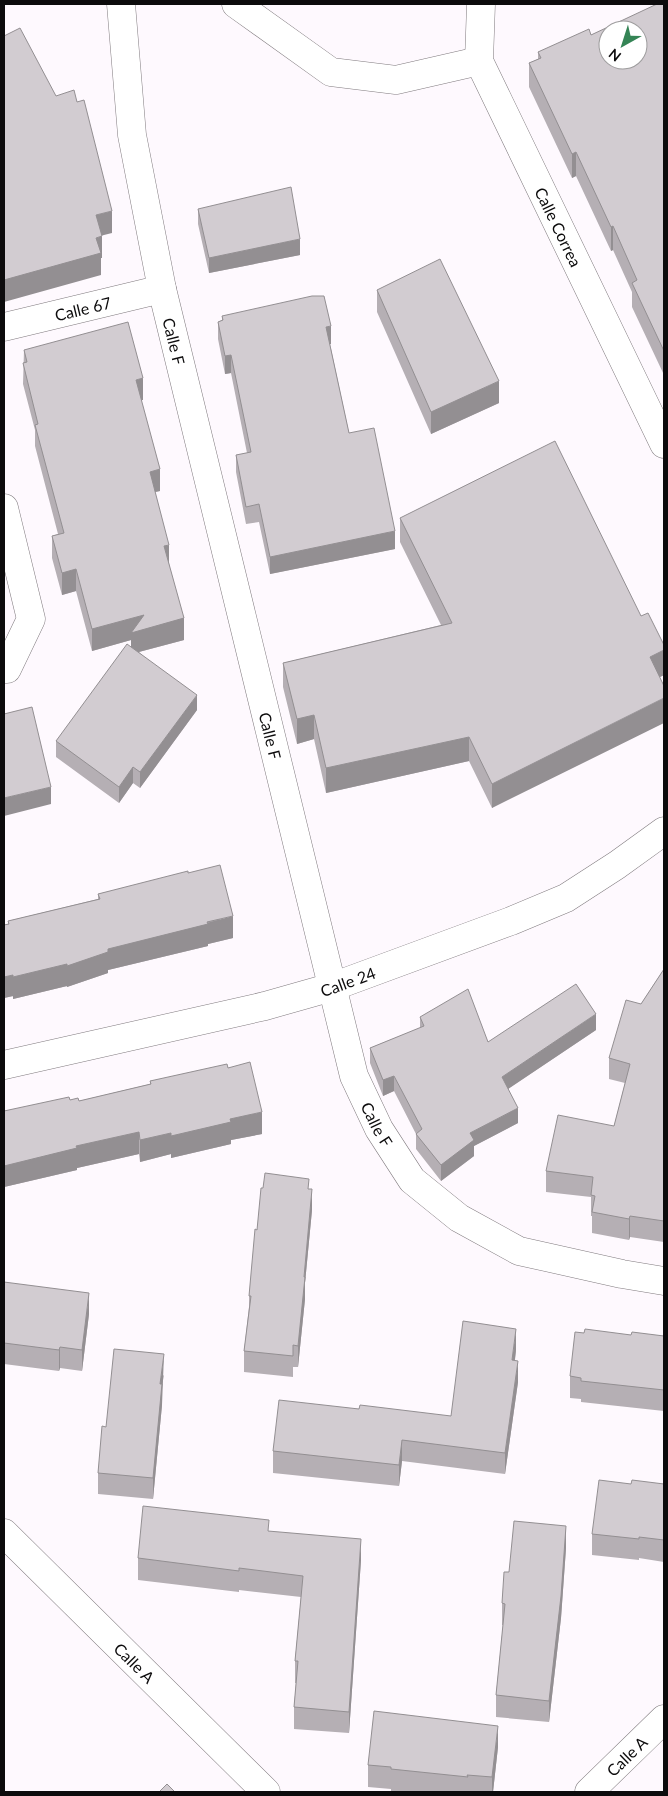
<svg xmlns="http://www.w3.org/2000/svg" width="668" height="1796" font-family="Lato,sans-serif">
	<style>
		.lines { fill: none; stroke-linecap: round; stroke-linejoin: round }
		.minor-casing { stroke: #807b7f; stroke-width: 29 }
		.tertiary-casing { stroke: #807b7f; stroke-width: 29 }
		.minor { stroke: #fff; stroke-width: 28 }
		.tertiary { stroke: #fff; stroke-width: 28 }
		.wall { fill: #b5afb4 }
		.shaded-wall { fill: #938f92 }
		.building { fill: #d2ccd1; stroke: #938f92; fill-rule: evenodd }
		.labels { text-anchor: middle; dominant-baseline: central; stroke-width: 4; stroke-linejoin: round; paint-order: stroke }
		.street-label { font-size: 16px; fill: #0c0b0c; stroke: #fff }
	</style>
	<rect width="100%" height="100%" fill="#fef9fe"/>
	<g class="lines">
		<!-- minor casing -->
		<g class="minor-casing">
			<g id="minor">
				<path d="M236,4L331,72L396,80L479,61"/>
				<path id="s1" d="M481,4L479,61L664,444"/>
				<path id="s2" d="M4,327L162,289"/>
				<path d="M4,508L31,619L7,669H4"/>
				<path id="s3" d="M4,1065L265,1006L332,987L511,921L566,898L617,865L664,831"/>
				<path id="s4" d="M4,1533L266,1792"/>
				<path id="s5" d="M589,1792L664,1719"/>
			</g>
		</g>
		<!-- tertiary casing -->
		<g class="tertiary-casing">
			<g id="tertiary">
				<path id="s6" d="M121,4L132,135L162,289L354,1076L379,1129L412,1180L459,1218L519,1251L622,1274L664,1281"/>
			</g>
		</g>
		<!-- minor -->
		<use href="#minor" class="minor"/>
		<!-- tertiary -->
		<use href="#tertiary" class="tertiary"/>
	</g>
	<!-- wall -->
	<path class="wall" d="M664,4V375L632,307V292L613,250L611,251L576,176L572,178L529,87V63L538,59V52L591,35Z
		M198,209L300,255L209,273L198,224Z
		M377,290L499,403L431,434L377,312Z
		M222,316L331,344H330L349,433L395,549L270,574L259,522L246,524L236,472V455L247,453L231,373L225,374L218,339V322L222,320Z
		M24,350L143,400H141L160,491L155,492L184,640L139,652L197,710L140,788L133,783L119,803L56,757V741L131,647V640L92,651L76,591L62,595L52,558V536L58,534L35,446V430L23,384Z
		M400,518L641,616L664,645V675L660,677L492,808L469,761L326,793L314,739L297,744L283,687V663L441,625L400,542Z
		M188,873L233,938L208,944V946L108,970V973L67,987V986L13,999V996L4,998V925L8,924V921L98,899V894Z
		M664,969V1242L630,1237L629,1240L592,1233V1216H591V1197L546,1192V1171L614,1126L625,1083L609,1079V1058L641,1004Z
		M420,1017L488,1042L596,1030L508,1089L518,1123L474,1146V1156L441,1181L416,1149V1134L394,1091L383,1096L370,1063V1048L420,1028Z
		M228,1068L262,1134L231,1140V1144L171,1158V1154L140,1162L139,1154L77,1168V1170L4,1187V1111L70,1100L79,1101L150,1084V1081Z
		M309,1189L312,1210L305,1283V1299L298,1367H293V1377L244,1372V1351L249,1307V1296L257,1230Z
		M4,1282L89,1314L82,1371L60,1368L59,1371L4,1364Z
		M631,1335L664,1336V1411L581,1402V1399L570,1398V1376Z
		M516,1350L515,1360L518,1382L505,1474L402,1461L399,1486L273,1473V1451L451,1416Z
		M164,1375L162,1386V1405L153,1499L98,1494V1473L106,1427Z
		M631,1484H664V1562L639,1558V1560L592,1555V1534Z
		M269,1531L361,1560L349,1733L294,1729V1707L296,1683H295V1661L301,1597L239,1590V1592L138,1580V1558Z
		M566,1548L561,1618L549,1722L496,1717V1695L503,1625H502V1603L509,1572Z
		M498,1747L493,1792H404L391,1791V1789L368,1787V1765Z"/>
	<!-- shaded-wall -->
	<path class="shaded-wall" d="M576,152V176L572,178V154Z
		M112,211V233L96,237V215Z
		M613,226V250L611,251V227Z
		M102,236V258H101V275L4,302V280L96,238Z
		M300,239V255L209,273V258Z
		M331,326V344L326,345V327Z
		M231,355V373L225,374V356Z
		M143,378V400L136,401V380Z
		M499,381V403L431,434V412Z
		M160,469V491L150,493V472Z
		M395,531V549L270,574V557Z
		M169,545V567L164,546Z
		M76,569V591L62,595V573Z
		M144,615L184,618V640L131,654V640L92,651V629Z
		M664,650V675L650,682V657Z
		M197,695V710L140,788V772Z
		M664,698V723L492,808V784Z
		M314,715V739L297,744V719Z
		M469,737V761L326,793V768Z
		M133,767V783L119,803V787Z
		M51,787V804L4,816V798Z
		M233,916V938L208,944V946L108,970V973L67,987V966L108,949Z
		M67,964V986L13,999V977Z
		M13,975V996L4,998V977Z
		M596,1014V1030L502,1093V1077Z
		M394,1076V1091L383,1096V1080Z
		M518,1108V1123L474,1146V1156L441,1181V1165L470,1133Z
		M262,1112V1134L231,1140V1144L171,1158V1136L230,1119Z
		M139,1132V1154L77,1168V1170L4,1187V1166L76,1146Z
		M171,1133V1154L140,1162V1140Z
		M312,1189V1210L305,1283V1299L298,1367V1346Z
		M630,1216V1237L629,1240V1219Z
		M89,1293V1314L82,1371V1350Z
		M516,1329V1350L512,1382V1360Z
		M60,1347V1368L59,1371V1350Z
		M164,1354L162,1405L153,1499V1478L160,1384Z
		M518,1361V1382L505,1474V1453Z
		M402,1440V1461L399,1486V1465Z
		M566,1526V1548L561,1618L549,1722V1701Z
		M361,1539V1560L349,1733V1712Z
		M498,1726V1747L493,1792H492V1777Z"/>
	<!-- building -->
	<path class="building" d="M657,4H664V351L632,283L637,280L613,226L611,227L576,152L572,154L529,63L541,58L538,52L589,29L591,35ZM608,30H638V60H608Z
		M20,28L56,96L74,90L77,102L84,100L112,211L96,215L102,236L96,238L101,253L4,280V36Z
		M291,187L300,239L209,258L198,209Z
		M440,259L499,381L431,412L377,290Z
		M312,296H324L331,326L326,327L349,433L374,428L395,531L270,557L259,504L246,507L236,455L251,452L231,355L225,356L218,322L223,320L222,316Z
		M128,322L143,378L136,380L160,469L150,472L169,545L164,546L184,618L131,633L144,615L92,629L76,569L62,573L52,536L64,533L35,425L38,424L23,363L27,362L24,350Z
		M555,441L641,616L648,613L664,645V650L650,657L664,686V698L492,784L469,737L326,768L314,715L297,719L283,663L452,623L400,518Z
		M127,644L197,695L140,772L133,767L119,787L56,741Z
		M32,707L51,787L4,798V714Z
		M220,865L233,916L207,922L208,924L108,949V952L67,966V964L13,977V975L4,977V925L9,924L8,921L100,899L98,894L188,871V873Z
		M664,969V1221L630,1216L629,1219L592,1212L595,1196L591,1195L593,1177L546,1171L558,1115L614,1126L630,1064L609,1058L626,1000L641,1004Z
		M576,984L596,1014L502,1077L518,1108L470,1133L474,1140L441,1165L416,1134L422,1129L394,1076L383,1080L370,1048L424,1026L420,1017L468,989L488,1042Z
		M250,1062L262,1112L230,1119L231,1122L171,1136V1133L140,1140L139,1132L76,1146L77,1148L4,1166V1111L69,1097L70,1100L78,1098L79,1101L151,1084L150,1081L227,1064L228,1068Z
		M265,1173L309,1179L308,1189H312L304,1277H305L298,1346L293,1345V1356L244,1351L251,1296H249L255,1229L257,1230L261,1188H263Z
		M4,1282L89,1293L82,1350L60,1347L59,1350L4,1343Z
		M463,1321L516,1329L512,1360L518,1361L505,1453L402,1440L399,1465L273,1451L279,1400L359,1409L360,1405L451,1416Z
		M585,1329L631,1335L632,1332L664,1336V1390L581,1381V1378L570,1376L575,1332L584,1333Z
		M114,1349L164,1354L160,1384H162L153,1478L98,1473L102,1426L106,1427Z
		M599,1480L631,1484L632,1480L664,1484V1540L639,1537V1539L592,1534Z
		M143,1506L269,1520L268,1531L361,1539L349,1712L294,1707L298,1661H295L303,1576L239,1568V1571L138,1558Z
		M514,1521L566,1526L561,1596L549,1701L496,1695L505,1604L502,1603L504,1572H509Z
		M374,1711L498,1726L492,1777L467,1775L468,1777L391,1769V1767L368,1765Z
		M167,1784L175,1792H159Z"/>
	<g class="labels">
		<!-- street labels -->
		<g class="street-label">
			<text stroke="none"><textPath href="#s1" startOffset="241">Calle Correa</textPath></text>
			<text stroke="none"><textPath href="#s2" startOffset="81">Calle 67</textPath></text>
			<text stroke="none"><textPath href="#s6" startOffset="342">Calle F</textPath></text>
			<text stroke="none"><textPath href="#s6" startOffset="748">Calle F</textPath></text>
			<text stroke="none"><textPath href="#s3" startOffset="354">Calle 24</textPath></text>
			<text stroke="none"><textPath href="#s6" startOffset="1152">Calle F</textPath></text>
			<text stroke="none"><textPath href="#s4" startOffset="184">Calle A</textPath></text>
			<text stroke="none"><textPath href="#s5" startOffset="52">Calle A</textPath></text>
		</g>
	</g>
	<!-- border -->
	<rect width="668" height="1796" fill="none" stroke="#0c0b0c" stroke-width="10"/>
	<!-- north arrow -->
	<g transform="translate(623 45) rotate(219)"><circle r="24" fill="#ffffff" stroke="#9e9d9e"/>
	<path d="M0-4L9 19L0 12L-9 19Z" fill="#348455"/>
	<text y="-8" font-size="14" font-weight="bold" text-anchor="middle" fill="#0c0b0c">N</text>
	</g>
</svg>
